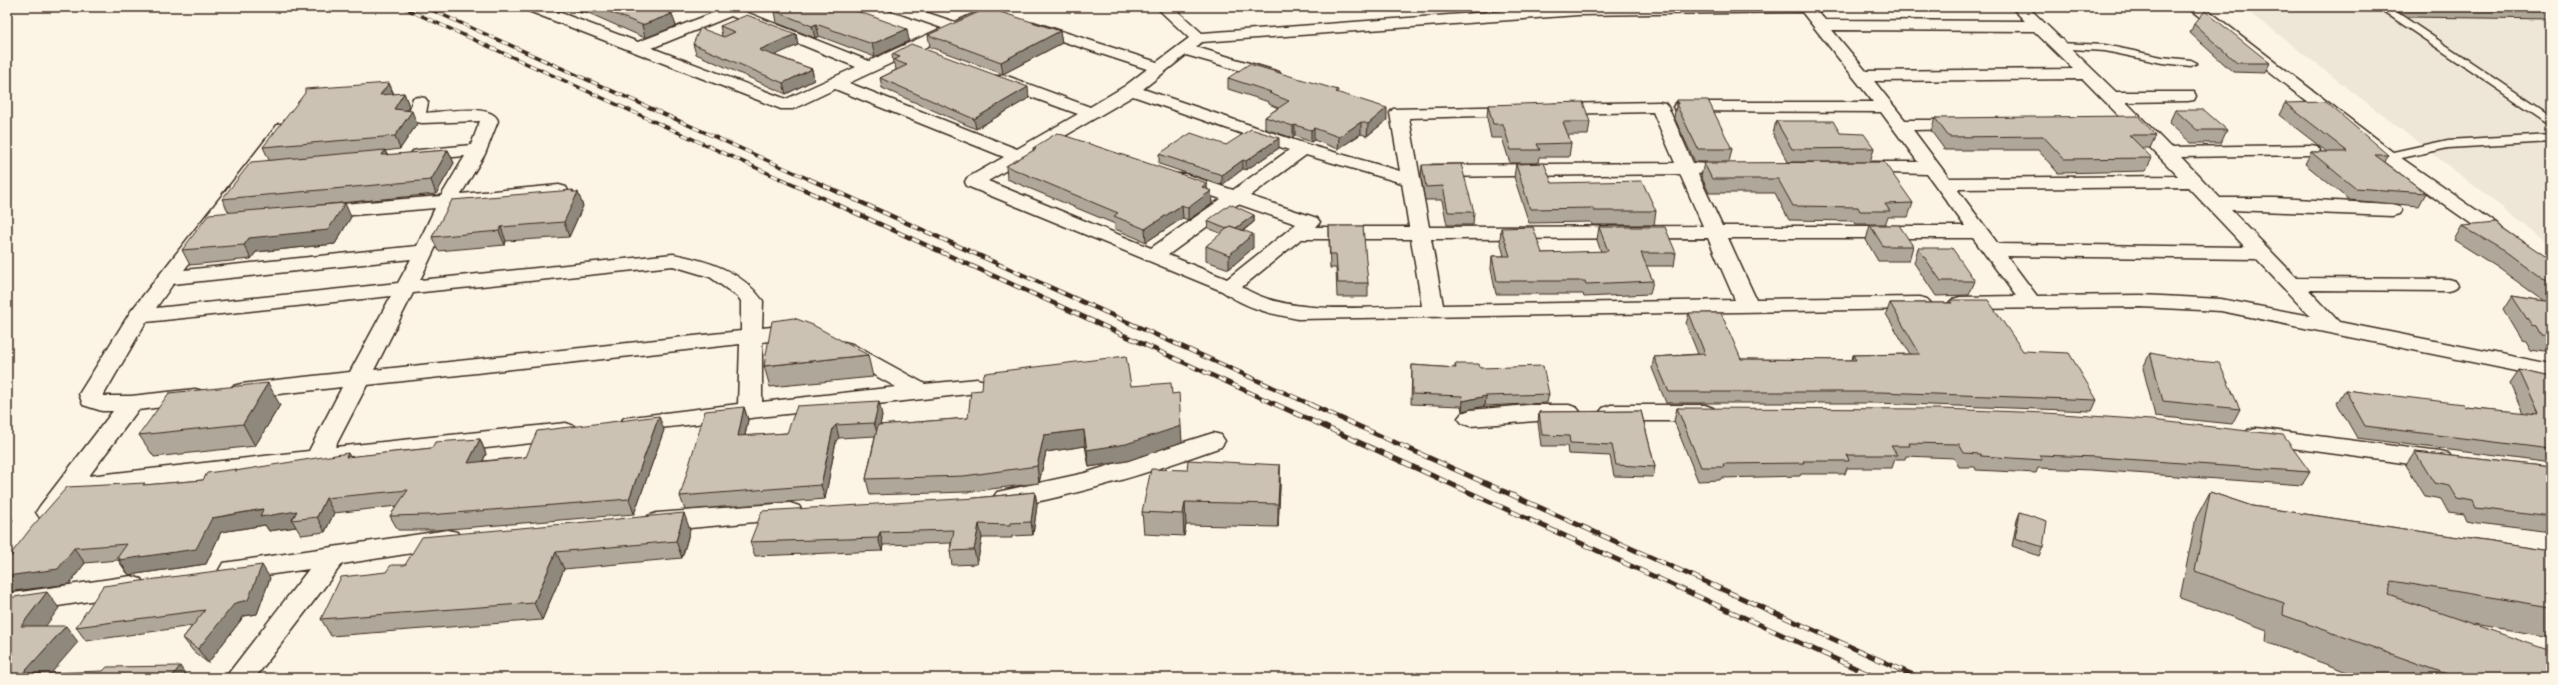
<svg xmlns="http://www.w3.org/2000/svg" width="2558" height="685" font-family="Dekko,sans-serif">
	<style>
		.built { fill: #eee6d6 }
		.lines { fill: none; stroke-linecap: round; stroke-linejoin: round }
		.lane-casing { stroke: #3b2a1e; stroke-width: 3 }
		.street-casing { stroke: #3b2a1e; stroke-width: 3 }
		.lane { fill: #fcf5e5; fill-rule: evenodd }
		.street { fill: #fcf5e5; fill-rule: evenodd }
		.rail-far2-casing { stroke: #3b2a1e; stroke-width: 3.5 }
		.rail-far1-casing { stroke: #3b2a1e; stroke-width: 4.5 }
		.rail-casing { stroke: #3b2a1e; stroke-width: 5 }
		.rail-far2 { stroke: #fcf5e5; stroke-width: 2.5; stroke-dasharray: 7; stroke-linecap: butt }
		.rail-far1 { stroke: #fcf5e5; stroke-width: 3; stroke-dasharray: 8; stroke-linecap: butt }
		.rail { stroke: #fcf5e5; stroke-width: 3.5; stroke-dasharray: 10; stroke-linecap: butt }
		.wall { fill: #afa79a; stroke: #3b2a1e }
		.shaded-wall { fill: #8f887d; stroke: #3b2a1e }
		.building { fill: #ccc2b3; stroke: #3b2a1e }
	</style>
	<rect width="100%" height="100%" fill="#fcf5e5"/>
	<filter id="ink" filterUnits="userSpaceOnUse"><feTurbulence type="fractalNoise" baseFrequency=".025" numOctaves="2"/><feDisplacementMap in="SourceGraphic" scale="8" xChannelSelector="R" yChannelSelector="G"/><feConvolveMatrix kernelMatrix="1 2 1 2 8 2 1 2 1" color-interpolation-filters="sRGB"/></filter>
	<g filter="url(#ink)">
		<!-- built -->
		<path class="built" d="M2241,7H2551V245L2274,31Z"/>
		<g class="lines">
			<!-- lane casing -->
			<g class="lane-casing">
				<path id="lane" d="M2377,7H2389L2551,116V125Z
					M2058,43L2105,45L2162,57L2191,60L2197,63L2191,66L2162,63L2105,51L2054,48V44Z
					M2551,134V142L2448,148L2388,161L2382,157L2384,154L2448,140Z"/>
			</g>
			<!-- street casing -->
			<g class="street-casing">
				<path id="street" d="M523,7H545L638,42L726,8L733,7L869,61L942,28L890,10L887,7H910L955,22L988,7H1008L1005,10L849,83L1017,149L1078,114L995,84L993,80L995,76H1007L1090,107L1125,86L1147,69L1028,30L1025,27L1033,22L1157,62L1189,38L1156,7H1173L1202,33L1557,7H1814L1825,20L2025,21L2011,7H2028L2116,92H2194L2196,96L2194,100L2188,101L2126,102L2170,147L2311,145L2317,146L2320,150L2317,154L2311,155L2181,157L2220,198H2275L2392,204L2399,206L2402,210L2399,214L2392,216L2231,210L2297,278L2448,279L2455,281L2458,285L2455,289L2448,291L2309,290L2339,322L2551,364V378L2221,311L2141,307L1960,309L1953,307L1949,303L1953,299L1960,297L2016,296L1973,238H1728L1756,299L1920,297L1927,299L1931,303L1927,307L1920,309L1298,319C1270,314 1246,308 1222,291L967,186L965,182L967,178L1004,157L835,89L793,109H781L526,10ZM1802,12L1873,102H1682L1676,103L1673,107L1676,111L1881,112L1918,162H1859L1852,164L1850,168L1852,172L1927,174L1965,226H1722L1698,174L1706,172L1708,168L1706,164L1693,163L1668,107L1665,103L1659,102L1555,104L1549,105L1546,109L1549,113L1555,114L1653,112L1675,163L1433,165L1426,167L1424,171L1426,175L1433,177L1680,174L1703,226L1429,227L1409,118L1517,115L1523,114L1526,110L1523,106L1393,109L1390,113L1400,171L1309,145L1143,89L1186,55L1273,80L1281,75L1279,72L1196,47L1202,42L1578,15ZM731,16L856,67L786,99L652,48ZM1832,30L2034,31L2073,69L1866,71ZM2083,79L2178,176L1949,178L1913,130L1963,129L1969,128L1972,124L1969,120H1905L1874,81ZM1133,96L1289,150L1233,190L1185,174H1171L1169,178L1171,182L1221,199L1151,248L988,181ZM1306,155L1402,183L1409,227H1316L1320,222L1317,218L1250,196ZM2188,187L2245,247L1998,244L1957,189ZM1238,204L1296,224L1227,279L1168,255ZM1708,238L1735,300L1443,305L1431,239ZM1301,239H1411L1422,306C1368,306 1288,317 1242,287ZM2007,256L2256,259L2310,316L2221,299L2141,295L2037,296Z
					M2187,7H2204L2394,153L2551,262V277L2544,275L2382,161Z
					M419,97L425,98L428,102L426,113C442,112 493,103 498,121L485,154L461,194L559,185L566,187L568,191L566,195L559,197L455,206L420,280L673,254C708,261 741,270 763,301L762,328L800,324L808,326L811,331L808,336L762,342V402L896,387L836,354L833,349L836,344L844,342L852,344L925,384L977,379L985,381L988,386L985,391L977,393L632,431L624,428L620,423L624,418L738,404L740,344L367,385L335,447L566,423L574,426L578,431L574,436L566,439L75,495C65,509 59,524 40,518L36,512L40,506L113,411H102L83,405L79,394L131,311L278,124H290L293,128L184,270L417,246L435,208L318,218L311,216L308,212L311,208L318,206L441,196L465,156L419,160L413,159L410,155L413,151L419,150L471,145L480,121L422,123L411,121L408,117L413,98ZM411,259L398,283L156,308L173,284ZM673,266L710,277L738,297L741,301V331L374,370L413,293ZM391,296L350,372L241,384L233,386L229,391L233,396L241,398L342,387L309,451L89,476L138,410L195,403L203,401L207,396L203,391L195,389L131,396H103L146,322Z
					M1528,405H1569L1577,408L1581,413L1577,418L1470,426L1462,423L1458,418L1462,413L1470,410Z
					M1611,405H1705L1713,408L1717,413L1713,418L1705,421H1611L1603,418L1599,413L1603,408Z
					M2256,428L2440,452L2449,454L2452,460L2449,466L2440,468L2248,442L2244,436L2248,430Z
					M1213,433L1221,435L1225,441L1221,447C1164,467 1105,487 1045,500C1030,503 1012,509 997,504L993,498L997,492L1085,473Z
					M790,503L799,506L803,512L799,518L657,531L648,528L644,522L648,516L657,513Z
					M448,530L457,532L461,539L457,546L342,564L255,678H225L309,569L232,580L223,577L219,570L223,563Z
					M131,576L141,579L145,586L141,593L7,614V594Z"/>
			</g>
			<!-- lane -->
			<use href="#lane" class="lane"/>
			<!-- street -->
			<use href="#street" class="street"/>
			<!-- rail-far2 casing -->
			<g class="rail-far2-casing">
				<path id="rail-far2" d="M402,7L783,180
					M425,7L811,180"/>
			</g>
			<!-- rail-far1 casing -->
			<g class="rail-far1-casing">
				<path id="rail-far1" d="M781,179L1277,405
					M809,179L1312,405"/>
			</g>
			<!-- rail casing -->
			<g class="rail-casing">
				<path id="rail" d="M1275,404L1877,678
					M1309,404L1920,678"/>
			</g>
			<!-- rail-far2 -->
			<use href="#rail-far2" class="rail-far2"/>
			<!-- rail-far1 -->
			<use href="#rail-far1" class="rail-far1"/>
			<!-- rail -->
			<use href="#rail" class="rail"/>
		</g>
		<!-- wall -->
		<path class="wall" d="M566,7H687L671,13L676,26L645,38L584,11L581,13Z
			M2391,7H2551V19L2407,17Z
			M775,11L909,41L875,57L819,36L815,38L777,23Z
			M2194,24L2270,63L2265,73L2233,72L2190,33Z
			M720,26L796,34L798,45L774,55L812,69L814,80L786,94L696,54L693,44L722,36Z
			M1060,31L1062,43L1003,74L930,47L928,35Z
			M892,54L1029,98L976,129L882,88L880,78L896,70L895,64H893Z
			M1228,78L1338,90V93L1387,120L1367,136L1361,134L1338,149L1314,140L1311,142L1295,136L1293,138L1265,129V117L1278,108L1269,104V102L1228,89Z
			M389,83L394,94L404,93L409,106L407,110L417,124L400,149L385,151L387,155L448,150L454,163L436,194L299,207L351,217L335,244L256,252L251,259L190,265L182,250L229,213L222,199L269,160L263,147Z
			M1677,100L1732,149L1729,162H1695L1674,117Z
			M2285,103L2388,155L2385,162L2426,193L2419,206L2349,200L2305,164L2311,152H2327L2279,115Z
			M1488,105L1590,122L1588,135H1568L1571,143L1569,157H1539L1538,163H1510L1502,138H1491L1487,118Z
			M2175,110L2227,130L2221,143H2191L2169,123Z
			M1935,118L2156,135L2150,148H2142L2152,158L2146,171L2058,173L2038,150H1945L1931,131Z
			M1776,121L1840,133L1874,148L1870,162H1788L1773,134Z
			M1226,145L1279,148L1246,170L1243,169L1222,185L1159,164V154Z
			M1033,148L1207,183V189L1211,191L1212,204L1188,220L1183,218L1146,242L1115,229V224L1007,179L1006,166L1033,151Z
			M1704,163L1913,203L1908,217H1888L1885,224H1856L1854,221L1789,220L1775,193H1709L1701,176Z
			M1516,164L1552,183L1656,211L1654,225H1592L1591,222L1529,223L1514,177Z
			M1422,165L1474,212L1473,225H1447L1442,200H1425L1421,177Z
			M573,190L574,192L583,206L569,237L506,241L505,245L438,251L432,237Z
			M1254,215V222L1243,231L1253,248L1229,269L1206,261V246L1222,234L1208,228L1207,221Z
			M1870,225L1913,246L1909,261H1878L1866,240Z
			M1329,226L1368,283V297H1337L1336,268H1330L1329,240Z
			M2462,226L2551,260V353L2531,350L2526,341L2521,340L2503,310L2512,296L2544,301L2497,267L2454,240Z
			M1599,227L1676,253L1674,266H1646L1653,281L1650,294L1584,297L1583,294H1496L1491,269L1492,256H1504L1500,240L1501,228L1542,253L1601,252L1597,240Z
			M1918,248L1975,281L1969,295L1936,296L1914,263Z
			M1950,300L2023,351L2097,400L2092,411L1876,403H1666L1652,368L1654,357L1698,354L1686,324L1689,313L1741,359L1852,360L1853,355L1910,354L1886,314L1890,303H1949Z
			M2150,353L2240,409L2232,424L2155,416L2143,368Z
			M868,355L873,377L770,387L764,366Z
			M1455,364L1480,368L1549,394L1547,403L1485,406L1462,411L1461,406L1411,404L1412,365L1455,368Z
			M2519,370L2551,377V463L2357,438L2337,403L2345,390L2465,407L2523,413L2510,383Z
			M1131,386L1172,394L1182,442L1127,461L1089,467L1085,446L1046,452L1039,483L967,492L870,495L866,479L875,436L839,438L836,441L825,499L685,510L680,496L744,407L748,420L745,436L787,433L882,415L880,425L968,418Z
			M280,405L255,446L154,457L139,435Z
			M1677,408L2310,472L2302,485L2091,470L2038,468L2036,473L1976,470L1975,467H1959L1954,458L1906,456L1905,459H1895L1892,468H1847L1845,474H1801L1800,476L1721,478L1720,480L1698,481L1674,421Z
			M1641,411L1655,467L1653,477L1614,476L1610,456L1568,454L1567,446H1541L1538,423L1539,412Z
			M664,430L634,514L437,530H398L390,516L397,506L334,513L325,532L301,535L296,527L269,531L265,525L221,532L206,564L129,575L128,573H127L118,560L85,563L69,584L7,592V561L12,555L11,554L146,485L203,480L238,471L350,457L432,448L480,439L486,454L483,461L526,457Z
			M2415,452L2551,467V532L2477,523L2467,521L2464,514L2448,512L2441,499L2425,496L2406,465Z
			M1280,465V487L1278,527L1186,525L1184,536L1144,534L1142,512L1187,470Z
			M1035,492L1037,505L1033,535L1012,536V538H982L977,564L952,565L950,551L951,543L883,545L882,551L755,556L750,542L975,498Z
			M2210,492L2252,506L2551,551V637L2473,624L2551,678H2363L2266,642L2267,630L2180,598L2196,518Z
			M2020,512L2043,547L2039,556L2012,546L2017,520Z
			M690,530L682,558L564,569L542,620L331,636L321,619L386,572L405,565Z
			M270,578L257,614L244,616L208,663L193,651L183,638L192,626L86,641L76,627Z"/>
		<!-- shaded-wall -->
		<path class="shaded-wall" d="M579,7H583L584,11L581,13Z
			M655,7H687L658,19Z
			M672,14L676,26L645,38L642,25Z
			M816,24L819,36L815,38L812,26Z
			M907,29L909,41L875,57L872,44Z
			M1060,31L1062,43L1003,74L1001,62Z
			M796,34L798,45L762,61L759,50Z
			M812,69L814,80L786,94L783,83Z
			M389,83L394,96L380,95Z
			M1028,87L1029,98L976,129L974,119Z
			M404,93L409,106L400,122L394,109Z
			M1387,108V120L1367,136L1368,124Z
			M412,111L417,124L400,149L395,136Z
			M1361,122V134L1338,149L1339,137Z
			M1295,125V136L1293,138V126Z
			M1314,128V140L1311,142V130Z
			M1279,138V148L1246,170V161Z
			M385,150L391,164L382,155Z
			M448,150L454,163L436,194L431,180Z
			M1243,160V169L1222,185V175Z
			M1207,183V194L1211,191L1212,204L1188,220V208L1202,187Z
			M573,190L576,197L578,192L583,206L569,237L564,222L572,192Z
			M345,203L351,217L335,244L256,252L251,259L244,245L249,238Z
			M1182,205L1183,218L1146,242L1145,229Z
			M1254,215V222L1232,238V231Z
			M501,227L506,241L505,245L499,231Z
			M1253,234V248L1229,269V255Z
			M268,383L280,405L255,446L243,424Z
			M1486,396L1485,406L1462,411L1463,401Z
			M879,401L882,415L878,436L874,423Z
			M744,407L748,420L742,450L738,436Z
			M659,416L664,430L634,514L629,499Z
			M836,425L839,438L836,441L825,499L821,485L833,428Z
			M1181,426L1182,442L1127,461L1089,467L1087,450Z
			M1084,430L1085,446L1046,452L1039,483L1037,466L1044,435Z
			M480,439L486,454L475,477L468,463Z
			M348,453L356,467L346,457Z
			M1280,465V487L1278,527V504Z
			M1035,492L1037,505L1033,535L1031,522Z
			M326,498L334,513L325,532L317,517Z
			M1185,502L1186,525L1184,536L1183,514Z
			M263,509L297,511L292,520L296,527L269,531L265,525L221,532L206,564L129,575L119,560L212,518Z
			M7,512L13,520L7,527Z
			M684,513L690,530L682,558L676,541Z
			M979,524L982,538L977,564L974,550Z
			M880,532L883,545L882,551L878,538Z
			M74,548L85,563L69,584L7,592V576Z
			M556,552L564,569L542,620L534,603Z
			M262,565L270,578L257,614L244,616L208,663L198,649Z
			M47,592L59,608L34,642L21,626Z
			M66,626L78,642L47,678H19Z
			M180,666L188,678H171Z"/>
		<!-- building -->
		<path class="building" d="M598,7H656L672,14L642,25Z
			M784,7H846L907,29L872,44L816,24L812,26L775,11Z
			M988,8L1060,31L1001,62L928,35Z
			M2205,11L2270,63H2237L2194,24Z
			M747,15L796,34L759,50L812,69L783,83L693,44L700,28L724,37L735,32L720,26Z
			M911,44L1028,87L974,119L880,78L907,65L894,60L900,57L892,54Z
			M1249,64L1338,90L1336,92L1387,108L1368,124L1361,122L1339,137L1314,128L1311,130L1295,125L1293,126L1265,117L1289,101L1269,93L1271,92L1228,78Z
			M389,83L380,95L404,93L394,109L412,111L395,136L263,147L305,93V89Z
			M1677,100H1708L1732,149H1698L1676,104H1678Z
			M1583,102L1590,122H1563L1571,143L1537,144L1540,150H1511L1503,124H1493L1488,105Z
			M2326,102L2388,155H2375L2426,193L2355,188L2311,152H2348L2285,103Z
			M2175,110H2204L2227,130H2197Z
			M2138,116L2156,135H2129L2152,158L2064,159L2043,136L1949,137L1935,118Z
			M1776,121H1833L1840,133L1864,134L1874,148L1792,149Z
			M1251,129L1279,138L1246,161L1243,160L1222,175L1159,154L1191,133L1226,145Z
			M1057,133L1207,183L1202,187L1211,191L1188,208L1182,205L1145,229L1114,216L1118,213L1006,166L1036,149L1033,148Z
			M385,150L382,155L448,150L431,180L222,199L251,162Z
			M1884,162L1913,203L1885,204L1890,211H1860L1858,207L1793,206L1778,179H1712L1704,163Z
			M1544,163L1552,183L1642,181L1656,211H1594L1593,208L1530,209L1516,164Z
			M1461,164L1474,212H1448L1443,186L1426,187L1422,165Z
			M573,190L572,192H578L564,222L501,227L499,231L432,237L452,200Z
			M345,203L328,230L249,238L244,245L182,250L209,214Z
			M1230,204L1254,215L1236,228L1230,226L1227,229L1207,221Z
			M2496,223L2551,260V285L2506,252L2462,226Z
			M1870,225H1899L1913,246H1883Z
			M1230,226L1253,234L1229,255L1206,246Z
			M1329,226H1363L1368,283H1338L1336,254H1330Z
			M1533,227L1542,253L1608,251L1599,227H1665L1676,253H1641L1653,281L1586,284L1585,281H1497L1492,256H1510L1501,228Z
			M1918,248H1952L1975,281H1941Z
			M2512,296L2551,302V336L2541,335L2536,326L2531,325Z
			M1950,300H1988L2023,351L2069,353L2097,400L1880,392H1669L1654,357L1705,354L1689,313H1721L1741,359L1856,360L1853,355L1920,354L1890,303H1952Z
			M794,318L813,325L868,355L764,366L772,321Z
			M2150,353L2186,360L2219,363L2240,409L2163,401Z
			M1126,356L1131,386L1171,383L1172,394L1179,393L1181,426L1126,444L1087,450L1084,430L1044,435L1037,466L964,476L866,479L878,425L968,418L971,391L982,390L983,376L985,373Z
			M1455,364H1479L1480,368L1543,366L1549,394L1486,396L1463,401L1462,396L1412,394V365L1456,368Z
			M2519,370L2551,377V449L2365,426L2345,390L2463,404L2465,407L2539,414Z
			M268,383L243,424L139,435L169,393Z
			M879,401L874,423L836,425L833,428L821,485L680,496L705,411L744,407L738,436L787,433L797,406Z
			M1677,408L1941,409L2046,413L2151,420L2283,435L2310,472L2097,457L2039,455L2042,460L1981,456L1980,454L1964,453L1959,444L1909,443L1910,446H1891L1897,455H1847L1849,461H1803L1804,463L1723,464L1724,467H1701Z
			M1641,411L1655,467L1616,465L1612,445L1570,443L1569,436L1542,435L1539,412Z
			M659,416L629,499L429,515L390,516L408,490L326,498L317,517L292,520L297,511L260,517L263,509L212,518L196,549L119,560L120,558H117L127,544L74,548L58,569L7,576V561L13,554H11L31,528L67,487L145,483L143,485L203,480L207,473L237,469L235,471L348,453L346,457L432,448L435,442L480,439L468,463L526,457L537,431Z
			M2415,452L2551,467V517L2486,509L2476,508L2473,501L2457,498L2450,486L2434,483Z
			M1188,460L1280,465L1278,504L1185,502L1183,514L1142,512L1151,469L1187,470Z
			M1035,492L1031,522L1010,523V525L979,524L974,550L950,551L954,530L880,532L878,538L750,542L762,511L975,498Z
			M2210,492L2252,506L2551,551V607L2392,581L2388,595L2551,651V678H2458L2283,615L2284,603L2195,571Z
			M2020,512L2047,521L2043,547L2015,538Z
			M684,513L676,541L556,552L534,603L321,619L341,577L386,572L391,565H405L422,537Z
			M262,565L248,600L235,603L198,649L183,638L205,610L76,627L103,586Z
			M47,592L21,626H66L19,678H7V598Z
			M180,666L171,678H21L24,674L103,671L107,667Z"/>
	</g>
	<!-- margin -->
	<rect width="2558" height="685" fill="none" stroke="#fcf5e5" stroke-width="24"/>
	<rect x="12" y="12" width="2534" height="661" fill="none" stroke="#3b2a1e" stroke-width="1.5" filter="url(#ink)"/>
</svg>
